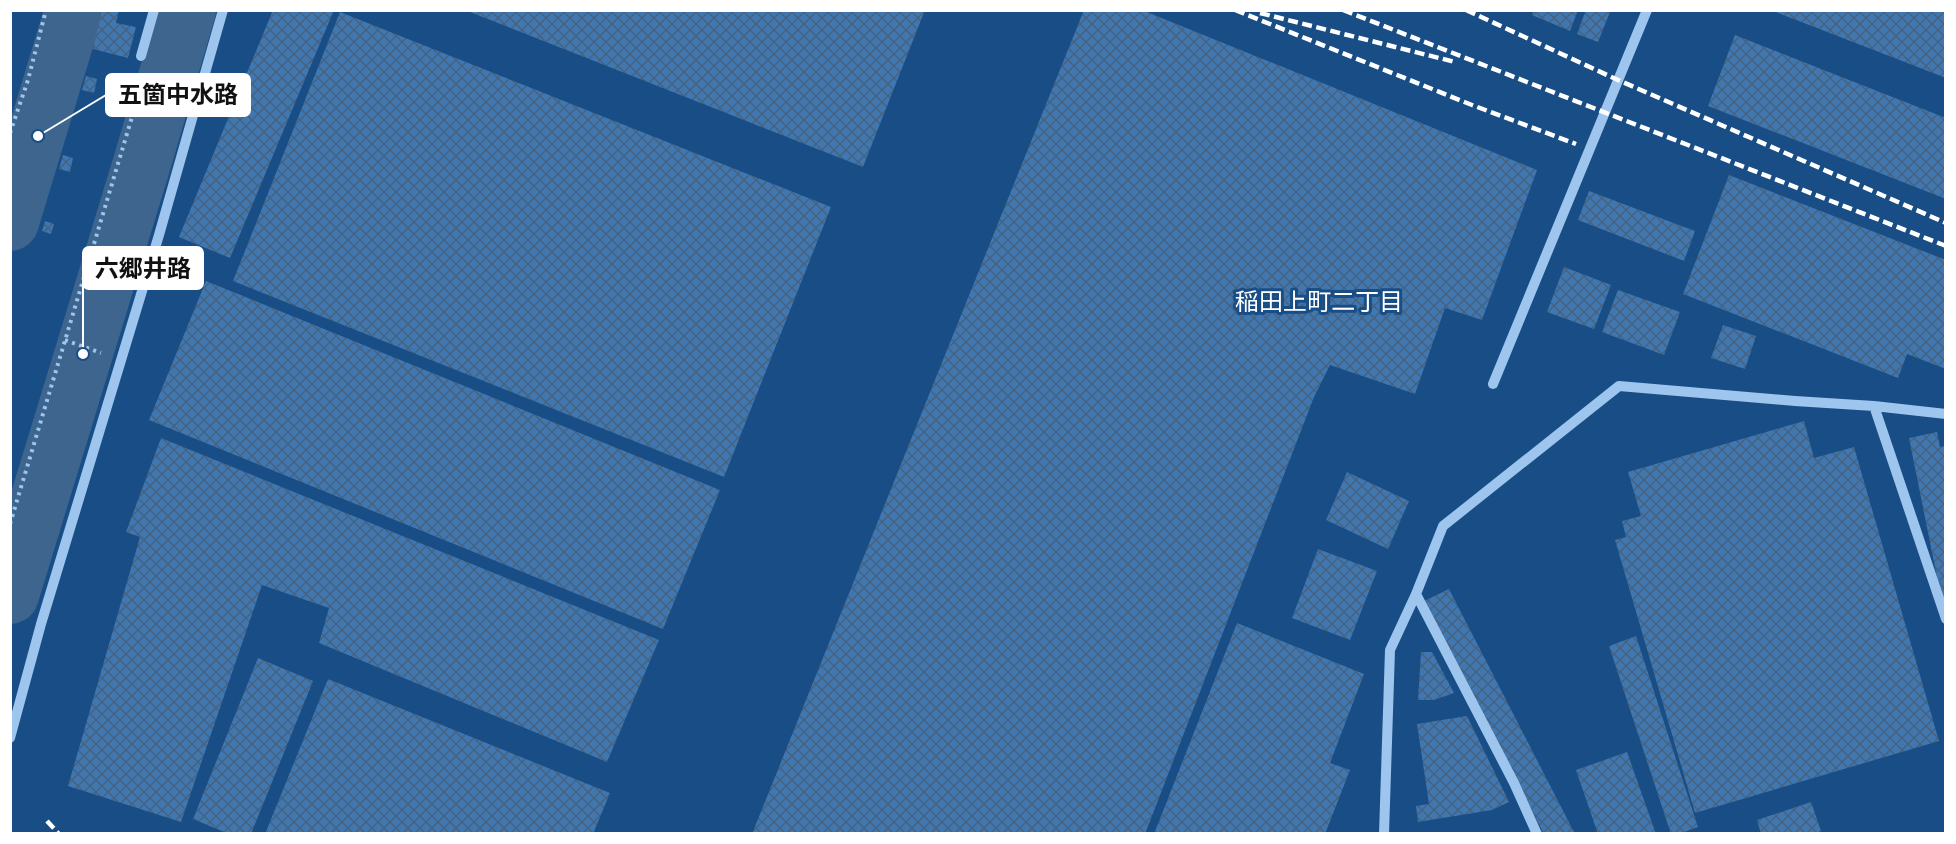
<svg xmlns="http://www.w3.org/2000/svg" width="1956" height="844" font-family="Figtree,'Noto Sans JP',sans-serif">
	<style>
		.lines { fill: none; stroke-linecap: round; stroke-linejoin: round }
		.river { stroke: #3d658e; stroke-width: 58 }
		.building { fill: url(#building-cross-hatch) }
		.path { stroke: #9dc5ed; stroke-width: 4; stroke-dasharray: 3 4.5; stroke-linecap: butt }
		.minor { stroke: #9dc5ed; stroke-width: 10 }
		.rail { stroke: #fff; stroke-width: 4.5; stroke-dasharray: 10 4.5; stroke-linecap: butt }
		.labels { text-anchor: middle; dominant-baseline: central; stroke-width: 6; stroke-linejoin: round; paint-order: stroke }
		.neighbourhood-label { font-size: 24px; fill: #fff; stroke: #184d86 }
		.leader { fill: none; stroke: #fff; stroke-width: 2 }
		.callout-dot { fill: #fff; stroke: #184d86; stroke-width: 2 }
		.callout { fill: #fff; stroke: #fff; stroke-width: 2 }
		.callout-label { font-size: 24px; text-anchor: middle; font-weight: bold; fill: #111 }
	</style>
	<defs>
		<pattern id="building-cross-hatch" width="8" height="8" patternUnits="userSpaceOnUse" patternTransform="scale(1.5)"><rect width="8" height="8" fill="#4077b0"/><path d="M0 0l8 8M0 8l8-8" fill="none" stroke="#46627e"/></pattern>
	</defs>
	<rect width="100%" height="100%" fill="#184d86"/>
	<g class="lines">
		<!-- river -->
		<path class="river" d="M10,222L74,10
			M10,595L142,163L187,10"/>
	</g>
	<!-- building -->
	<path class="building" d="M102,10H119L116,23L136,27L128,58L93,49Z
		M273,10H334L230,258L179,237Z
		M465,10H925L863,167Z
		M1084,10H1142L1537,170L1482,320L1445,308L1415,394L1330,365L1314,397L1145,834H752Z
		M1534,10H1578L1570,31L1532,15Z
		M1586,10L1610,12L1598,42L1577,34Z
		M1773,10H1946V78L1773,11Z
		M340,12L831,207L724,477L233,281Z
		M1735,35L1946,118V199L1708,106Z
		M86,76L97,79L94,93L82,90Z
		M63,155L73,158L70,172L59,169Z
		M1729,175L1946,260V369L1907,354L1898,378L1683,294Z
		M1589,191L1695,231L1684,261L1578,220Z
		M45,221L54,224L51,234L42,231Z
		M1564,267L1611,285L1594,329L1547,312Z
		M206,281L720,490L663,629L149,420Z
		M1618,290L1680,312L1664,355L1602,332Z
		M1723,325L1756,336L1745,369L1711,358Z
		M1804,421L1814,458L1854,447L1939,741L1695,813L1615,540L1626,537L1622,521L1641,516L1628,472Z
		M1937,432L1940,447L1946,446V602H1942L1909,438Z
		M161,438L659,640L607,762L319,643L329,608L262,585L181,822L68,786L140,537L126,532Z
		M1347,472L1409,501L1388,549L1326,520Z
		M1318,549L1377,571L1350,640L1292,618Z
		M1449,589L1575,834H1544L1424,601Z
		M1237,623L1364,674L1330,763L1350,770L1325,834H1154Z
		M1636,636L1698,827L1679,834H1671L1609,646Z
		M1421,652H1432L1454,693L1434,700H1418Z
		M258,658L313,681L251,834H229L193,819Z
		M328,679L610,793L593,834H265Z
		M1467,716L1509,802L1492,810L1418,822L1416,806L1429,804L1417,724Z
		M1627,752L1656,834H1598L1576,770Z
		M1811,802L1821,831L1815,834H1761L1757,820Z"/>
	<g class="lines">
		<!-- path -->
		<path class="path" d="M10,133L28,80L46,10
			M65,340L101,353
			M10,524L144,77"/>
		<!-- minor -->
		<path class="minor" d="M141,56L154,10
			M1493,384L1647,10
			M1874,406L1946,619
			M1416,594L1514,783L1537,834
			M10,738L41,624L159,235L223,10
			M1384,834L1390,650L1416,594L1443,526L1619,386L1795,401L1874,406L1946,414"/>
		<!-- rail -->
		<path class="rail" d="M1235,10L1472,105L1576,144
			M1343,10L1946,246
			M1466,10L1618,80L1946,223
			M1260,13L1455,62
			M47,821L59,834"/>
	</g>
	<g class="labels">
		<!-- neighbourhood labels -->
		<g class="neighbourhood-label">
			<text x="1319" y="301">稲田上町二丁目</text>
		</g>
	</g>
	<!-- callouts -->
	<path class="leader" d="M38 136L106 95M83 354L83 268"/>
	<g class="callout-dot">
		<circle cx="38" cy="136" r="6"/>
		<circle cx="83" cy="354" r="6"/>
	</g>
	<g class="callout">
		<rect x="106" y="74" width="144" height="42" rx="6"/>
		<rect x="83" y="247" width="120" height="42" rx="6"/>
	</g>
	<g class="callout-label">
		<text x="178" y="103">五箇中水路</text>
		<text x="143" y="277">六郷井路</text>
	</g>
	<!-- border -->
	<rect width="1956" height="844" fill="none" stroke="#ffffff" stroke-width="24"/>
</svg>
